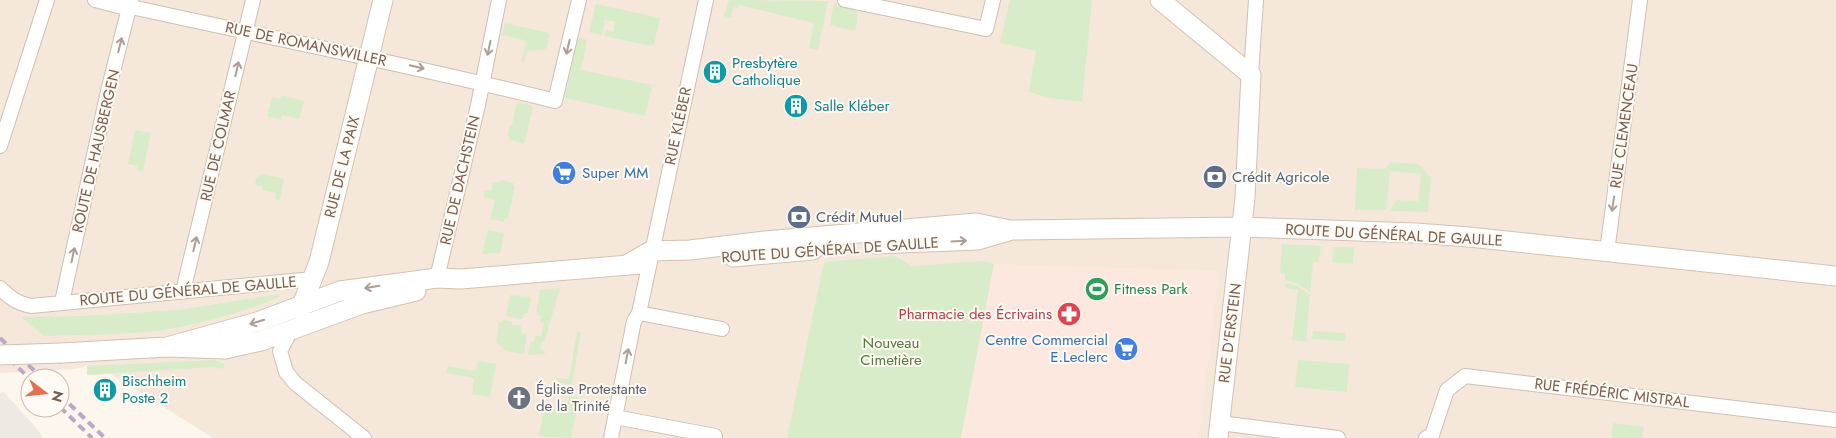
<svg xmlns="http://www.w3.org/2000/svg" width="1836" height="438" font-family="Jost,sans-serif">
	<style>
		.residential { fill: #f5e8da }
		.commercial { fill: #fde8e0 }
		.industrial { fill: #efe9e4 }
		.green { fill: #d8ecc9 }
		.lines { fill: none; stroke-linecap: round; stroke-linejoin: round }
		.street-casing { stroke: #d1beb0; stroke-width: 16 }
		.secondary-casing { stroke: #d6c0b0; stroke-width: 21 }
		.street { stroke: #fff; stroke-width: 14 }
		.secondary { stroke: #fff; stroke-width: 19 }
		.rail { stroke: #b9a8c9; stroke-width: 4; stroke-dasharray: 8 5; stroke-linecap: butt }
		.secondary-bridge-casing { stroke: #d6c0b0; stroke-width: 21; stroke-linecap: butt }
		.secondary-bridge { stroke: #fff; stroke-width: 19 }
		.oneway { stroke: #af9d94 }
		.labels { text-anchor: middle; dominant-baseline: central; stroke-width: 4; stroke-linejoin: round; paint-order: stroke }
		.street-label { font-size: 15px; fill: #7a5c4d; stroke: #fffaf3 }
		.culture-label { font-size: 15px; fill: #0d838f; stroke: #fffaf3; text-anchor: start }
		.shop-label { font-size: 15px; fill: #366cbe; stroke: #fffaf3; text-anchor: start }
		.service-label { font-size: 15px; fill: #4e5e75; stroke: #fffaf3; text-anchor: start }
		.leisure-label { font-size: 15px; fill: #27864d; stroke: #fffaf3; text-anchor: start }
		.health-label { font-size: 15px; fill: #be3a42; stroke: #fffaf3; text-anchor: end }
		.park-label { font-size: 15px; fill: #537a41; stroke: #fffaf3 }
		.worship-label { font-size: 15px; fill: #5b616d; stroke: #fffaf3; text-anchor: start }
	</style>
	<rect width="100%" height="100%" fill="#fdf6ec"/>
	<!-- residential -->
	<path class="residential" d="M0,0H1836V438H213L111,374L87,375V366L76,369L0,373Z"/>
	<!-- commercial -->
	<path class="commercial" d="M994,264L1219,271L1199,438H955Z"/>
	<!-- industrial -->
	<path class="industrial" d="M4,392L37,429L43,438H0V393Z"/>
	<!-- green -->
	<path class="green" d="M729,0L828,1L818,50L809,48L814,23L739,5L738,8L733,7L731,18L724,16Z
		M1010,0H1092L1082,102L1050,98L1029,92L1036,51L1000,43Z
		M834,2C857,8 861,7 855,31L830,25Z
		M596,4L660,18L654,45L651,44V46L604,36L606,30L613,32L615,22L605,20L602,35L589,32Z
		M505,23L550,33L546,49L527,51L524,61H521L526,44L524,40L502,35Z
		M580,38L587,40L581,70L652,85L645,116L565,98L577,41Z
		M281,95L304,101L299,119L282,115L281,120L267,116L272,97L281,99Z
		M517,102L533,106L528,129L512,125Z
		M510,125L528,129L524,144L510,140L508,136Z
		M135,130L151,133L143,171L137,170V166L128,164Z
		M1391,162L1418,164L1431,178L1428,212L1390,211L1396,200L1418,201L1421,174L1390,171L1386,210H1355L1357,168L1385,169Z
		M262,174L284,179L280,200L275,199L276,193L262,190L263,187L255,185L256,178Z
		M500,180L514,183L513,186H515L508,219L505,218L504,222L490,219L495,200L483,197L485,190L491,191L493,182H499Z
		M488,230L504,233L500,253L482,254Z
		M1282,244L1321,246L1319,262H1313L1310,292L1297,283L1285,280V274L1280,273Z
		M1334,247H1354L1353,264L1332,262Z
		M895,256L912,266L984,261L994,264L961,438H787L824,262Z
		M1285,283L1296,285L1310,295L1306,342L1292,340L1298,290L1285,288Z
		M560,288L545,340L541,344V349L546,354L528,355L531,341L534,342L535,336H541L544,323L540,322L541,316L536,315L540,290Z
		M280,294L279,297C247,311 213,321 179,327C136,336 88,334 44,336L21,317L82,316L178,310Z
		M510,295L531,297L528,313H525L522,319L506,316Z
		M503,320L512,322V325L521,326V333L527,334L524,354L506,351L496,342L499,322L502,323Z
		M1313,331L1345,333V341L1312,339Z
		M577,332H581L572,385L557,382V378L569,379Z
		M214,360L225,364L223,369L215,367L87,375V366Z
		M1298,360L1349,364L1347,392L1295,387Z
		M478,361L496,364L490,397L472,394L474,378L446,373L448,366L476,371Z
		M569,396L579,398L571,438L539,436L544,407L566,411Z
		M1613,423L1644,427L1642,438H1611Z"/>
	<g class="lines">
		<!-- street casing -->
		<g class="street-casing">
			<path id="street" d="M95,0L122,7L136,8C276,39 416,66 555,101L579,0
				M845,0L986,29L993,0
				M1251,75L1256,0
				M0,146L47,0
				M1607,252L1640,0
				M437,278L478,105L499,0
				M0,288C10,298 17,303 31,306L313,279
				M183,291L253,0
				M62,302L108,91L131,0
				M639,313L722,329
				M291,330L280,351L286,372L295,383L364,438
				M615,417L715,436
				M1220,423L1338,438
				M611,438L634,321L639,313L706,0
				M1426,438L1432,435L1447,390L1465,376L1836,420"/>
		</g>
		<!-- secondary casing -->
		<g class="secondary-casing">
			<path id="secondary" d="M1160,0L1251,75L1245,198L1218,438
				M875,244L978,240L1009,231
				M733,257L813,250
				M628,264L651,251L690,250L765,241L976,223L1010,230L1241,227L1416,233L1469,237L1836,276
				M300,310L319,262L383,0
				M167,347L257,322L340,291L437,278L461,279L641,264
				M61,353L167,347L225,349L261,341L362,304L416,291"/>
		</g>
		<!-- street -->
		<use href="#street" class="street"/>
		<!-- secondary -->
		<use href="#secondary" class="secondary"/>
		<!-- rail -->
		<path class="rail" d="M0,338L42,378
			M0,350L30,379
			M60,395L105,438
			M60,407L92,438"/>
		<!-- secondary-bridge casing -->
		<g class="secondary-bridge-casing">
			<path id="secondary-bridge" d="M0,355L61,353"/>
		</g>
		<!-- secondary-bridge -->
		<use href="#secondary-bridge" class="secondary-bridge"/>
	</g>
	<!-- one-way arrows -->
	<defs><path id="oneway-shaft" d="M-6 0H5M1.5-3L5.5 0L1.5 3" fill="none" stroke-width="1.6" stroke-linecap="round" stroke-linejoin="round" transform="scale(1.25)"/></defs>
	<g class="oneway">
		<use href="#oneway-shaft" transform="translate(120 45) rotate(-76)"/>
		<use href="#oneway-shaft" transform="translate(568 47) rotate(103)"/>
		<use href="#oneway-shaft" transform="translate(489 48) rotate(102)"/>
		<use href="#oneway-shaft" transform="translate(417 67) rotate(13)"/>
		<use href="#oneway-shaft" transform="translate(237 69) rotate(-77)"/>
		<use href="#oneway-shaft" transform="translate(1613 204) rotate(98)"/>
		<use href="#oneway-shaft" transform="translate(959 241) rotate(-3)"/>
		<use href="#oneway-shaft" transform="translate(195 244) rotate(-77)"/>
		<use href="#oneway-shaft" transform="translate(73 255) rotate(-78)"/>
		<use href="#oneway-shaft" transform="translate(372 287) rotate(171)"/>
		<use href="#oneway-shaft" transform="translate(257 322) rotate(163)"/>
		<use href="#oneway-shaft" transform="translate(627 356) rotate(-79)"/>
	</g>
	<!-- icons -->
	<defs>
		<g id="building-disc" transform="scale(1.25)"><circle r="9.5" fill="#0f9aa8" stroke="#fffaf3"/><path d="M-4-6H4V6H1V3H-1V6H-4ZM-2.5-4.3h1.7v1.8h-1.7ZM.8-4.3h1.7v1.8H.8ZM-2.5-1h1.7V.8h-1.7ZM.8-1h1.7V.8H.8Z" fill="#fff"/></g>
		<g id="supermarket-disc" transform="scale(1.25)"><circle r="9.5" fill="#3f7fe0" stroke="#fffaf3"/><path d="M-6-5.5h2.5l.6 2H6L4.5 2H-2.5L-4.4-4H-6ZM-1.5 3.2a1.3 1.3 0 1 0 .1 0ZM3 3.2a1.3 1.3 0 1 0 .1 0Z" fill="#fff"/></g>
		<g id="bank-disc" transform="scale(1.25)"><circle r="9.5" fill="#5c6f8a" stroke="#fffaf3"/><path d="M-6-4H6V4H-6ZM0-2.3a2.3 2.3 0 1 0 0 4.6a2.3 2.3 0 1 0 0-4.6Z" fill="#fff"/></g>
		<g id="stadium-disc" transform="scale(1.25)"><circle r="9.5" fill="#2e9e5b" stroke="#fffaf3"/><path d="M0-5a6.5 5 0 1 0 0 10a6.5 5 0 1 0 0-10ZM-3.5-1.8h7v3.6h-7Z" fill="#fff"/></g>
		<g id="pharmacy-disc" transform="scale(1.25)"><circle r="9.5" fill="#e0444e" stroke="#fffaf3"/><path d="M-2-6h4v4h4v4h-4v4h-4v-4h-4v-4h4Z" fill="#fff"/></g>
		<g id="church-disc" transform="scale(1.25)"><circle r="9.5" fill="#6b7280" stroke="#fffaf3"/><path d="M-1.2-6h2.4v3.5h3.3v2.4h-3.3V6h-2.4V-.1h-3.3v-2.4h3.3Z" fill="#fff"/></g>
	</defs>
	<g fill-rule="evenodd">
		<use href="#building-disc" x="715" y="72"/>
		<use href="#building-disc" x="796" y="106"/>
		<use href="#supermarket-disc" x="564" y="173"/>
		<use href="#bank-disc" x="1215" y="177"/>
		<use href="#bank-disc" x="799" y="217"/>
		<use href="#stadium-disc" x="1097" y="289"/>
		<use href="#pharmacy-disc" x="1069" y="314"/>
		<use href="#supermarket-disc" x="1126" y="349"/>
		<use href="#building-disc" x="105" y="390"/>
		<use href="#church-disc" x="519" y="398"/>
	</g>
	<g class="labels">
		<!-- street labels -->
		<g class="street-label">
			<text transform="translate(306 44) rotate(12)">RUE DE ROMANSWILLER</text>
			<text transform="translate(678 126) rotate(-78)">RUE KLÉBER</text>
			<text transform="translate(1624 126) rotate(-82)">RUE CLEMENCEAU</text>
			<text transform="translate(218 146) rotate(-77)">RUE DE COLMAR</text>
			<text transform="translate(96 151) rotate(-77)">ROUTE DE HAUSBERGEN</text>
			<text transform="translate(342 167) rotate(-76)">RUE DE LA PAIX</text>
			<text transform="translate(460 180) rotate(-77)">RUE DE DACHSTEIN</text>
			<text transform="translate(1394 235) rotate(3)">ROUTE DU GÉNÉRAL DE GAULLE</text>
			<text transform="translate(830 250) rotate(-4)">ROUTE DU GÉNÉRAL DE GAULLE</text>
			<text transform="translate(188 291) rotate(-5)">ROUTE DU GÉNÉRAL DE GAULLE</text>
			<text transform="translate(1230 333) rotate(-83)">RUE D'ERSTEIN</text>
			<text transform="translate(1612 393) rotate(7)">RUE FRÉDÉRIC MISTRAL</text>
		</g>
		<!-- culture labels -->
		<g class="culture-label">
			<text x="732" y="63">Presbytère<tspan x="732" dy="17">Catholique</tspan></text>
			<text x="814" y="106">Salle Kléber</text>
			<text x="122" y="381">Bischheim<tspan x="122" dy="17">Poste 2</tspan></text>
		</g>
		<!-- shop labels -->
		<g class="shop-label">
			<text x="582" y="173">Super MM</text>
			<text x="1108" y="340" text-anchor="end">Centre Commercial<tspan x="1108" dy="17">E.Leclerc</tspan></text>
		</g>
		<!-- service labels -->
		<g class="service-label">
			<text x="1232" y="177">Crédit Agricole</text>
			<text x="816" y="217">Crédit Mutuel</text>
		</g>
		<!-- leisure labels -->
		<g class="leisure-label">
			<text x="1114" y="289">Fitness Park</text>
		</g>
		<!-- health labels -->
		<g class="health-label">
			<text x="1052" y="314">Pharmacie des Écrivains</text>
		</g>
		<!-- park labels -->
		<g class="park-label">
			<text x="891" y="343">Nouveau<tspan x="891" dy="17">Cimetière</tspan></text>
		</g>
		<!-- worship labels -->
		<g class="worship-label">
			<text x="536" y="389">Église Protestante<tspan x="536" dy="17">de la Trinité</tspan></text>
		</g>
	</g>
	<!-- north arrow -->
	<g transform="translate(45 393) rotate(106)"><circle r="24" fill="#fffaf3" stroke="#cabbb1"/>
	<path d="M0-4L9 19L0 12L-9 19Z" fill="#e76f51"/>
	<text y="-8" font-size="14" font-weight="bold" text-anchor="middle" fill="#7a5c4d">N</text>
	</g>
</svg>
